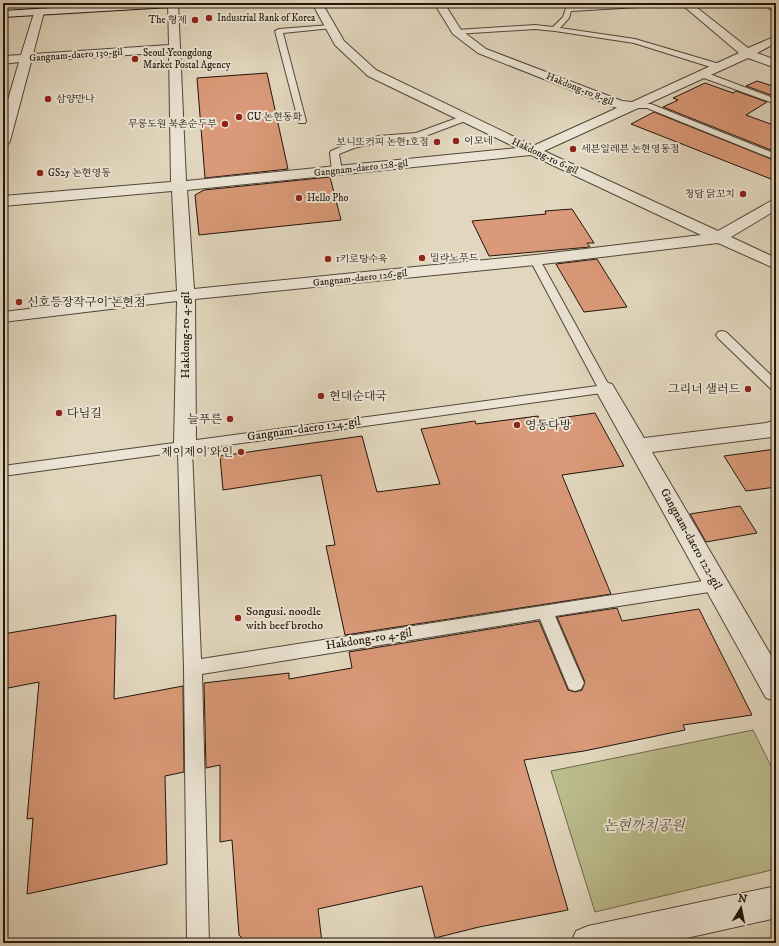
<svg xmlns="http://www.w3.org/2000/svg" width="779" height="946" font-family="'IM FELL DW Pica','Noto Serif KR',serif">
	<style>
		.green { fill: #bbbc8c; stroke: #6e684c }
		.building { fill: #da9978; stroke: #20150b }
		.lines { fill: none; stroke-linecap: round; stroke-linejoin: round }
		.service-casing { stroke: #504638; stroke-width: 2 }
		.minor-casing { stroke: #504638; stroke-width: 2 }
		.secondary-casing { stroke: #20150b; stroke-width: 2 }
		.service { fill: #ece5d5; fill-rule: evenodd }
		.minor { fill: #ece5d5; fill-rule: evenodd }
		.secondary { fill: #ece5d5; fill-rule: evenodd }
		.poi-dot { fill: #8f2418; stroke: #ece5d5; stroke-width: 1.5 }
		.labels { text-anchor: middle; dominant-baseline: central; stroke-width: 4; stroke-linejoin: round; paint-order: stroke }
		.far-poi-label { font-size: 10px; fill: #20150b; stroke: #ece5d5; text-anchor: start }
		.far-street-label { font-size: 10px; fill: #20150b; stroke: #ece5d5 }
		.poi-label { font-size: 12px; fill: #20150b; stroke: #ece5d5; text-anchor: start }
		.street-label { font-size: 12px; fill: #20150b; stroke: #ece5d5 }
		.near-park-label { font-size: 14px; font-style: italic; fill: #564f38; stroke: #ece5d5 }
	</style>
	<rect width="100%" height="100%" fill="#e2d7be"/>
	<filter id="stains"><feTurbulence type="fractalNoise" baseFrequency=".005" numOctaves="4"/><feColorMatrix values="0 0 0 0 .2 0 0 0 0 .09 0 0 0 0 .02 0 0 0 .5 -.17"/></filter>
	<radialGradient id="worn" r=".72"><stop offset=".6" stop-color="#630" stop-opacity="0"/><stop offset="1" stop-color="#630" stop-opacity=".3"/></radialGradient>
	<!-- green -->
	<path class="green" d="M753,730L776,776V869L595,912L551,771Z"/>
	<!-- building -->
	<path class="building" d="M267,73L288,169L205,178L197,78Z
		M757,81L776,87V97L746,86Z
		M705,83L733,93L736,91L767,102L746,115L776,126V152L663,107L678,100L673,98Z
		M654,112L776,161V181L631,124Z
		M330,177L341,220L199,235L195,195L204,190Z
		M572,209L594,243H587L590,247L489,256L472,221L546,214L545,211Z
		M597,259L627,307L584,312L556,264Z
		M595,413L624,466L562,475L611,594L345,635L326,546L335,545L321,475L223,490L220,456L362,436L377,492L440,484L421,429L475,421L476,424L538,416L539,421Z
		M776,449V487L746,491L724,456Z
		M740,506L757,533L706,542L690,514Z
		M617,608L622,621L699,609L752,715L683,725L685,730L584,751L524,760L568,910L479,927L435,938L422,886L318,909L322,943H247L239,935L232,840L220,842V765L206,768L204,683L289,673V679L352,668L349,652L539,621L568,690L575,692L582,690L585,682L557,617Z
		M116,615L114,699L183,686L184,772L165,776L167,864L27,894L33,818L27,819L39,682L3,689V634Z"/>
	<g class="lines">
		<!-- service casing -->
		<g class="service-casing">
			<path id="service" d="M638,3H676L673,5L571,11L569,18L560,28L635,39L723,65V69H717L634,43L555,31L535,29L457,34L453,32L457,30L535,25L553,27L563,17L566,8Z
				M761,3H768L776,8V13Z
				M330,25L332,26V28L283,33L306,121L305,123H299L275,31L279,29Z
				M701,73H707L776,99V104L701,77Z
				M631,104H651L776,154V160L647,108H631L630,106Z
				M465,115L468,116L469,118L468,120L420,138L379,142L354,148L339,154L342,171L337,174L332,171L330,153L331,151L348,144L379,136L416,133Z
				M535,257L540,260L611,389L609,392L192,450L201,659L716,579L722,580L724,585L722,590L555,616L584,683L581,689L575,691L569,689L540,619L202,674L209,943H187L184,668L178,452L3,476V466L597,386L530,260Z
				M722,331L726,332L776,380V391L772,390L718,338L716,335L718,332Z"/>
		</g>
		<!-- minor casing -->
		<g class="minor-casing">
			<path id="minor" d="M168,3H178L186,181L517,148L368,76L335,45L312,3H322L344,41L376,70L533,146L617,108L478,53L453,34L434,3H444L461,30L486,49L622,101L632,102L739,53L680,3H691L748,48L776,36V43L757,53L776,60V68L748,58L544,151L718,231L771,201L776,199V210L731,237L776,258V269L718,243L535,265L195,299L196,445L193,450L185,453L177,450L174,445L177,301L3,322V312L177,291L172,191L3,206V196L171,182L169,52L31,62L10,141L8,144L3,145V117L19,62L3,64V56L21,55L35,10L39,9L44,12L33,54L169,45ZM531,155L701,235L535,255L194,289L187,190Z
				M605,382L612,384L644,438L766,423L776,420V436L771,437L652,452L776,664V701L766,698L595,389L598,384Z
				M776,886V918L664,943H571L576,931L588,926Z"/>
		</g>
		<!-- secondary casing -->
		<g class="secondary-casing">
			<path id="secondary" d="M135,3H192L187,6L3,17V11Z"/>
		</g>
		<!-- service -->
		<use href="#service" class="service"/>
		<!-- minor -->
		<use href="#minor" class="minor"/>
		<!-- secondary -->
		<use href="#secondary" class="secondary"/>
	</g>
	<!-- markers -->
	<g class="poi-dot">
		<circle cx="209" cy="18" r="4"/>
		<circle cx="195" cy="20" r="4"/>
		<circle cx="135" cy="59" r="4"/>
		<circle cx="48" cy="99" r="4"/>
		<circle cx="239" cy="117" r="4"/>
		<circle cx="225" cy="124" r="4"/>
		<circle cx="456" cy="141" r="4"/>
		<circle cx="437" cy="142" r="4"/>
		<circle cx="573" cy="149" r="4"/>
		<circle cx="40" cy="173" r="4"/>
		<circle cx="743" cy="194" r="4"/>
		<circle cx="299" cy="198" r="4"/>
		<circle cx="422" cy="258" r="4"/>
		<circle cx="328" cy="259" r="4"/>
		<circle cx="19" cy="302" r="4"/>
		<circle cx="748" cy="389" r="4"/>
		<circle cx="321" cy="396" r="4"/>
		<circle cx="59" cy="413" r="4"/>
		<circle cx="230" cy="419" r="4"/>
		<circle cx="517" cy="425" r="4"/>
		<circle cx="241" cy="452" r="4"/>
		<circle cx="238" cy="618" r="4"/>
	</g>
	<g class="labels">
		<!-- far-poi labels -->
		<g class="far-poi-label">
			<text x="217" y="18">Industrial Bank of Korea</text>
			<text x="187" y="20" text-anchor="end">The 형제</text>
			<text x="143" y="53">Seoul Yeongdong<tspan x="143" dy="12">Market Postal Agency</tspan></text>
			<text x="56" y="99">삼양만나</text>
			<text x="247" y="117">CU 논현동화</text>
			<text x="217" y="124" text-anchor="end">무릉도원 북촌순두부</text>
			<text x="464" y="141">이모네</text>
			<text x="429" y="142" text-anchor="end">보니또커피 논현1호점</text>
			<text x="581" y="149">세븐일레븐 논현영동점</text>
			<text x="48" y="173">GS25 논현영동</text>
			<text x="735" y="194" text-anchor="end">청담 닭꼬치</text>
			<text x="307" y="198">Hello Pho</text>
			<text x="430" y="258">밀라노푸드</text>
			<text x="336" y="259">1키로탕수육</text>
		</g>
		<!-- far-street labels -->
		<g class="far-street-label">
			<text transform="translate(76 55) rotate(-4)">Gangnam-daero 130-gil</text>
			<text transform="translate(580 89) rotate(22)">Hakdong-ro 8-gil</text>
			<text transform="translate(545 156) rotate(25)">Hakdong-ro 6-gil</text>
			<text transform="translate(361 168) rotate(-6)">Gangnam-daero 128-gil</text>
			<text transform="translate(360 278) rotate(-6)">Gangnam-daero 126-gil</text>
		</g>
		<!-- poi labels -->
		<g class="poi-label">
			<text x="27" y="302">신호등장작구이 논현점</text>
			<text x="740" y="389" text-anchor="end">그리너 샐러드</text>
			<text x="329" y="396">현대순대국</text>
			<text x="67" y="413">다님길</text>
			<text x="222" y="419" text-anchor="end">늘푸른</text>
			<text x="525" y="425">영동다방</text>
			<text x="233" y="452" text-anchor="end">제이제이 와인</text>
			<text x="246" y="611">Songusi. noodle<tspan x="246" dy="14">with beef brotho</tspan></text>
		</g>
		<!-- street labels -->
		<g class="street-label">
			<text transform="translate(185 335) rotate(-90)">Hakdong-ro 4-gil</text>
			<text transform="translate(304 429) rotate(-8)">Gangnam-daero 124-gil</text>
			<text transform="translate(691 539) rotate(61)">Gangnam-daero 122-gil</text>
			<text transform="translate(369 639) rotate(-9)">Hakdong-ro 4-gil</text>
		</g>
		<!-- near-park labels -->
		<g class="near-park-label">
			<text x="644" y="826">논현까치공원</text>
		</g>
	</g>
	<!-- margin -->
	<rect width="779" height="946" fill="none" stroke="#e2d7be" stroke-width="16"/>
	<rect x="4" y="4" width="771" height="938" fill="none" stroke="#20150b" stroke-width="2"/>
	<rect x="8" y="8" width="763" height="930" fill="none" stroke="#20150b"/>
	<!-- north arrow -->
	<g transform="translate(741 908) rotate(10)" stroke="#ece5d5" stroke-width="3" paint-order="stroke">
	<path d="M0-3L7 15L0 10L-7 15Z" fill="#20150b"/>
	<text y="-6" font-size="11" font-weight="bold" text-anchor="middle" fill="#20150b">N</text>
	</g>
	<rect width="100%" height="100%" filter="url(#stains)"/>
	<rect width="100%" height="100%" fill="url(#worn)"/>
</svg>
